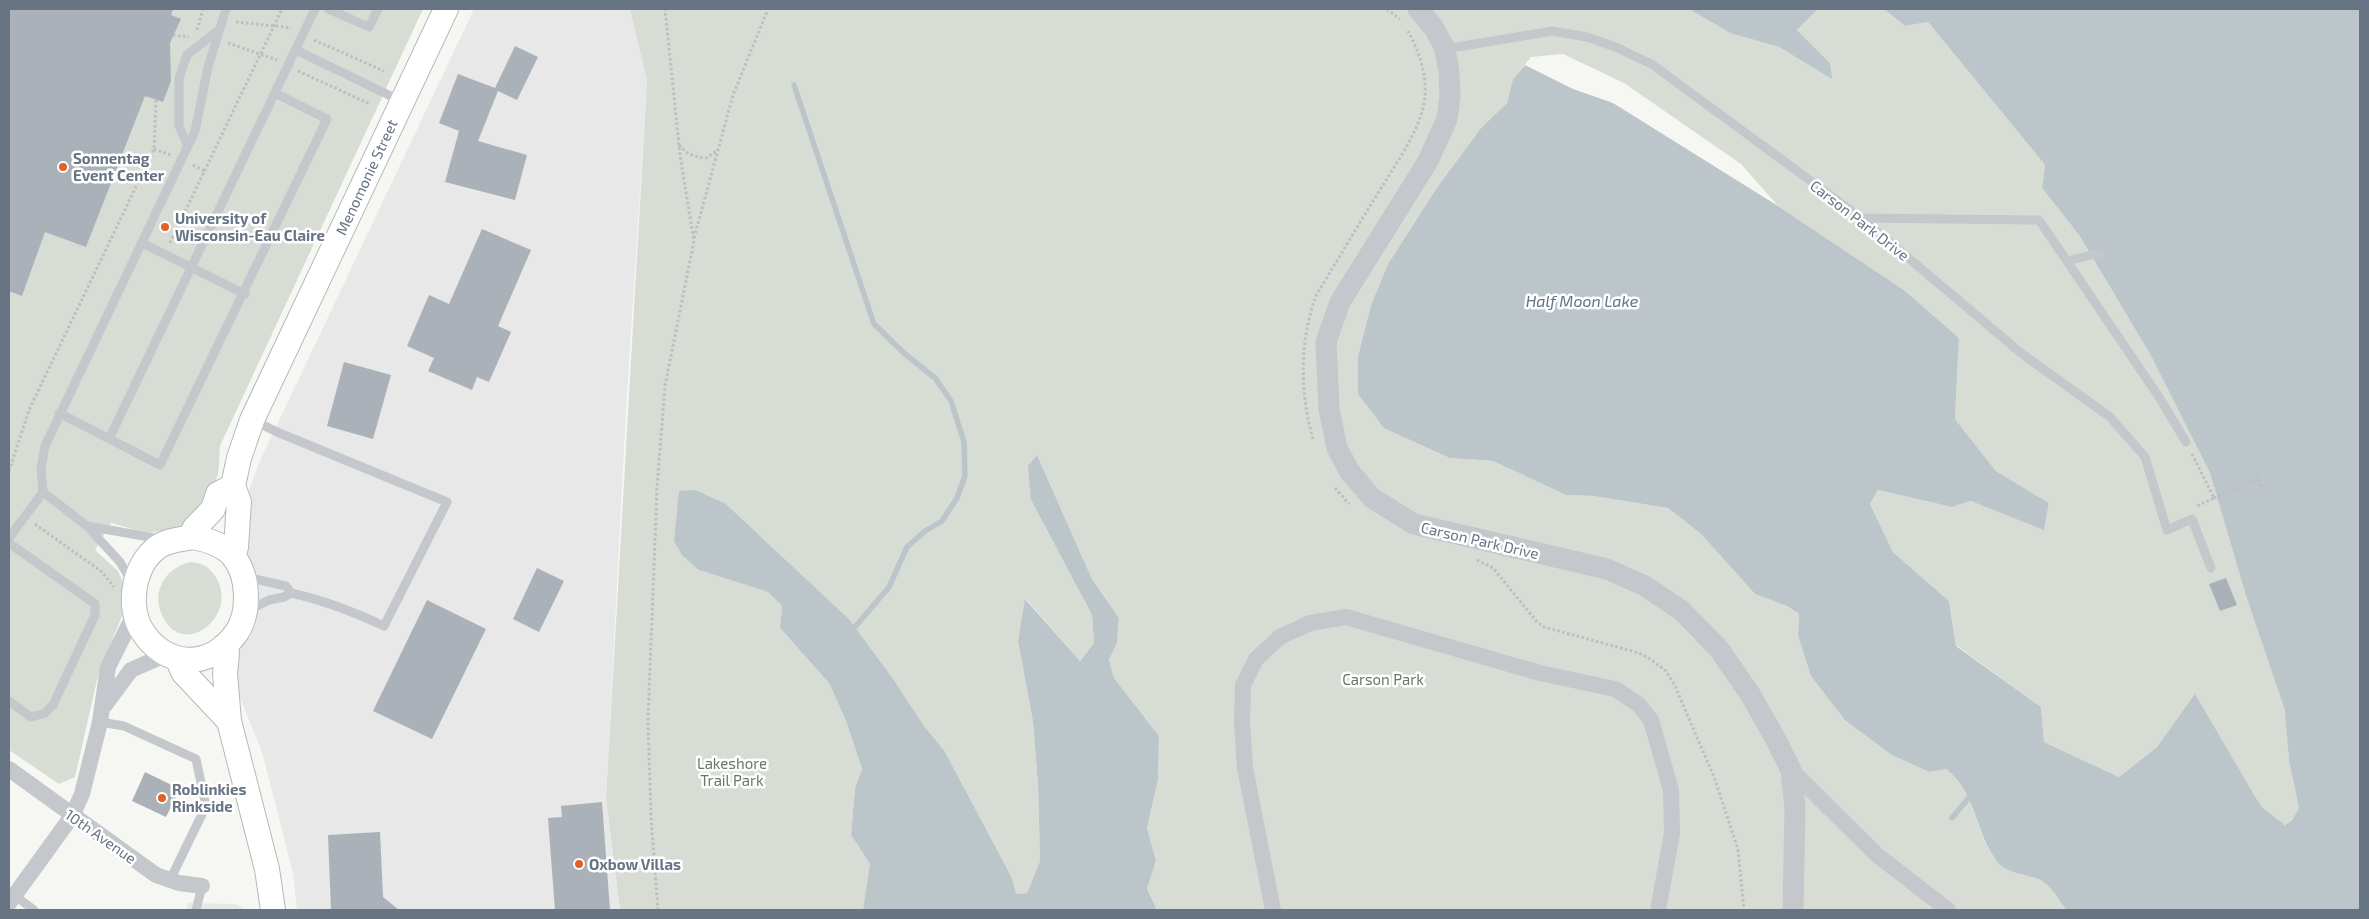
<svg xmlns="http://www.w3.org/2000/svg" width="2369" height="919" font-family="'Exo 2',sans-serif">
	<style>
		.built { fill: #e7e8e7 }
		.green { fill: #d7ddd4 }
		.water { fill: #bcc5ca }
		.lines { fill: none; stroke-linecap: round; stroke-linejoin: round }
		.stream { stroke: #bcc5ca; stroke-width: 5.5 }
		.building { fill: #aab1b8 }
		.secondary-casing { stroke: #b4b9be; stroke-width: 26 }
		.path { stroke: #bcbec0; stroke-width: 3; stroke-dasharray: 2.5 2.5; stroke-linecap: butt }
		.service { stroke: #c4c7cb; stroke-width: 9 }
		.minor { stroke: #c4c7cb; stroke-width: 16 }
		.tertiary { stroke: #c4c7cb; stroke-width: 21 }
		.secondary { stroke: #fff; stroke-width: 24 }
		.poi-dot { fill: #e16228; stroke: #fff; stroke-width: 2 }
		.labels { text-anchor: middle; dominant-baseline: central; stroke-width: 5; stroke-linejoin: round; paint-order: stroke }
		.poi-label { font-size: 15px; font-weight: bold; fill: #667484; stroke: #fff; text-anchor: start }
		.street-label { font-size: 15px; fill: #667484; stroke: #fff }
		.park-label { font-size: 15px; fill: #677b64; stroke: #fff }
		.water-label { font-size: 16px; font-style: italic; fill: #627680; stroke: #fff }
	</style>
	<rect width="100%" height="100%" fill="#f6f7f3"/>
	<!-- built -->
	<path class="built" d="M474,9H630L647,81L626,409L606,798L620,910H297L293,873L262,752L235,685V658L253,626L246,564L244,504L259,463Z
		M188,903L236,904L246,910H186Z"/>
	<!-- green -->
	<path class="green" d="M9,9H423L220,446C219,457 220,470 216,481C207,510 185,532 152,532C139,532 124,526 111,523L95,550L118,571L123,582L125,608L98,676L75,777L59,784L9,750Z
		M630,9H1689L1730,33L1779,47L1831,78L1830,63L1797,30L1818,9H1884L1905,26L1928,22L2045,165L2042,188L2079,235L2150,354L2210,473L2246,596L2286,710L2289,761L2299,808L2292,820L2284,825L2264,809L2256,798L2195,695L2157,747L2119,777L2044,742L2041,707L1956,645L1949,601L1893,552L1870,504L1878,490L1952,507L1971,501L2044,529L2049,503L1996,471L1955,419L1959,338L1904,290L1778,206L1741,164L1624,83L1563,54L1531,57L1513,79L1507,103L1481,128L1436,189L1388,264L1371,305L1358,355V394L1450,458L1493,461L1566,495L1593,496L1668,508L1701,534L1755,594L1787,606L1799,614L1798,635L1930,772L1946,769C1978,794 1973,834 1999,864C2009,875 2033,874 2045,883C2053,889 2060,902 2066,910H1157L1147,889L1156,861L1147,828L1158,780L1159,736L1114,678L1109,660L1117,643L1119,618L1092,579L1037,455L1031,500L1092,615L1094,643L1080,661L1026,599L1018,641L1033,722L1038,785L1040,861L1027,893L1015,894L1012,878L944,750L924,726L894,680L849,619L726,504L699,570L768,592L782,606L780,628L829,683L846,721L862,769L855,788L851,835L870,864L864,906L863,910H620L606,798L647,81Z
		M190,562C201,563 206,565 213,573C244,612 183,663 162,615C151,591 166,568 190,562Z"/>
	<!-- water -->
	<path class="water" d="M1689,9H1818L1797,30L1830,63L1832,79L1779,47L1730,33Z
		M1884,9H2360V910H2066C2060,902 2053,889 2045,883C2033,874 2009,875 1999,864C1974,834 1978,794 1946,769L1930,772L1892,755L1845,720L1811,676L1798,635L1799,614L1787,606L1755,594L1701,534L1668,508L1593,496L1566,495L1493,461L1450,458L1384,428L1358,394V356L1371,305L1388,264L1436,189L1481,128L1507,103L1513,79L1525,65L1573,89L1613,103L1778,206L1904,290L1959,338L1955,419L1996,471L2049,503L2044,530L1971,501L1952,507L1878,490L1870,504L1893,552L1949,601L1956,646L2041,707L2044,742L2119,777L2157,747L2195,694L2256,798L2264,809L2285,825L2292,820L2299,808L2289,761L2285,710L2246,596L2210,473L2150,354L2079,235L2042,188L2045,165L1928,22L1905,26Z
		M1037,455L1092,579L1119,618L1117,643L1109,660L1114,678L1159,736L1158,780L1147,828L1156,861L1147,889L1157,910H863L870,864L851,835L855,788L862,769L846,721L829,683L780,628L782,606L768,592L699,570L682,555L674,541L679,491L695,490L726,504L849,619L894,680L924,726L944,750L1012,878L1016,894L1027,893L1040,861L1038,785L1033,722L1018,641L1025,599L1080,661L1094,643L1092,615L1031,500L1028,466Z"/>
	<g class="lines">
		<!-- stream -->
		<path class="stream" d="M794,85L874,324L905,354L935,378L951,401L964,442L965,476L957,498L942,521L925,531L907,547L889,587L855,627
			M1952,818L1971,795"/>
	</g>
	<!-- building -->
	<path class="building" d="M9,9H173L171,15L181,19L170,43L171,81L163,102L145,96L86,247L45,232L22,296L9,291Z
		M515,46L538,57L517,100L498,91L478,141L527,155L515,200L445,182L459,131L439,123L458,74L495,88Z
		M482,229L531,250L498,326L511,332L489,382L477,377L472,390L428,371L434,358L407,346L429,295L449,304Z
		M344,362L391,375L373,439L327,426Z
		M537,568L564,581L539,632L513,619Z
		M2226,578L2237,605L2220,611L2209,584Z
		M427,600L486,629L432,739L373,711Z
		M145,772L180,789L166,817L132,801Z
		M602,802L610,910H555L548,818L562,817L561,806Z
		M380,832L383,897L399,910H331L328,835Z"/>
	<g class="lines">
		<!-- secondary casing -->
		<g class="secondary-casing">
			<path id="secondary" d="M192,537C206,539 224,545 233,556C249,575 250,612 237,632C210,671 164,668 141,629C126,603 135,558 163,544C171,540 183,539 192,537Z
				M192,537L194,529L213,509L218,494L233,486
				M233,556L236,547L239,502L233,486L239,458L252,420L446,9
				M224,646L227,653L225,674L229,721L267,869L273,910
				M178,660L183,672L229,721"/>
		</g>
		<!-- path -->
		<path class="path" d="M1387,9L1400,19
			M236,22L286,27L291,29
			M197,30L203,9
			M173,35L189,37
			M314,40L384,71
			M228,43L277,60
			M298,71L370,104
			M679,145C687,154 694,157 706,158L718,150
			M154,149L171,155
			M193,165L204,171
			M694,238L733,95L768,9
			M170,243L282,9
			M1313,439C1300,392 1299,343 1316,296C1338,259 1360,222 1383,185C1398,161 1416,135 1423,108C1430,82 1420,53 1408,31
			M2192,454L2214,498L2197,506
			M2255,470L2263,489
			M9,471L29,410L154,149L156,100
			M1335,488L1349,504
			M2214,498L2258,479
			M35,524L102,572L114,587
			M1477,560L1493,568L1537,622L1544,627L1639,653L1652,660L1666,671L1675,686L1714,777L1738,849L1744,910
			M658,910L651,817L648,720L657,488L665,386L694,241L680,155L665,9"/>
		<!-- service -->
		<path class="service" d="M328,9L369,27L378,9
			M1445,49L1552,31L1587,37L1618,48L1653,65L1861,218L2021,353L2110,417L2145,457L2167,530L2192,519L2211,568
			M296,50L401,101
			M188,146L179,126V78L187,55L217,31
			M1861,218L2039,220L2159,397L2186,442
			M142,243L245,294
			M2067,261L2100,253
			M59,413L160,465L327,119L275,93
			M253,420L277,432L447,502L384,626C354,612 323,600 291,593
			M109,439L315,9
			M87,526L155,538L160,543
			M9,538L43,492
			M9,543L95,604V615L53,705L45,713L31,717L9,701
			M246,577L286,586L291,593L284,597L269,600L247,611
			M133,579L129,577L120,562L87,526L43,492L41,469L45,446L195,131L208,67L226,9
			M100,722L124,726L196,759L206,806L170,880
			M14,895L34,910
			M196,910L202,886"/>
		<!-- minor -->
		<path class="minor" d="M105,705L131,670L165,655
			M9,769L156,875L179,883L202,886
			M1791,770L1877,855L1948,910
			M9,903L72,816L82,794L100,722L108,667L134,615
			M1273,910L1245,768L1242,723L1243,685L1256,659L1280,637L1310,623L1346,617L1540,673L1615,689L1638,704L1651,720L1671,790L1672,833L1658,910"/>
		<!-- tertiary -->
		<path class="tertiary" d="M1418,9L1434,28L1445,49L1449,72L1450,97L1447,119L1428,161L1340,302L1326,342L1329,409L1337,448L1350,472L1372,498L1414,524L1607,569L1645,586L1682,611L1719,649L1750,694L1774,736L1791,770L1795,807L1793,910"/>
		<!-- secondary -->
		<use href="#secondary" class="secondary"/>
	</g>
	<!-- markers -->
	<g class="poi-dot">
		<circle cx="63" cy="167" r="5"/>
		<circle cx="165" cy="227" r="5"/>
		<circle cx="162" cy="798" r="5"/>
		<circle cx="579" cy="864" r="5"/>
	</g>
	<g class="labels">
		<!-- poi labels -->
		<g class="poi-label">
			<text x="73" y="158">Sonnentag<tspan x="73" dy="17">Event Center</tspan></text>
			<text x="175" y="218">University of<tspan x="175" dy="17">Wisconsin-Eau Claire</tspan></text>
			<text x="172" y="789">Roblinkies<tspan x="172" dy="17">Rinkside</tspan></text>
			<text x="589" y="864">Oxbow Villas</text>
		</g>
		<!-- street labels -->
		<g class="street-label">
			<text transform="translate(366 177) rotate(-65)">Menomonie Street</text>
			<text transform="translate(1860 220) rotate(38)">Carson Park Drive</text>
			<text transform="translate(1480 540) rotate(13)">Carson Park Drive</text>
			<text transform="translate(101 836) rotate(35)">10th Avenue</text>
		</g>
		<!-- park labels -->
		<g class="park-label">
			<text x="1383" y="679">Carson Park</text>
			<text x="732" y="763">Lakeshore<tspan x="732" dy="17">Trail Park</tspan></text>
		</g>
		<!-- water labels -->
		<g class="water-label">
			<text x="1582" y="300">Half Moon Lake</text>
		</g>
	</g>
	<!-- border -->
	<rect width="2369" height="919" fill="none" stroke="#667484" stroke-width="20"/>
</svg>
